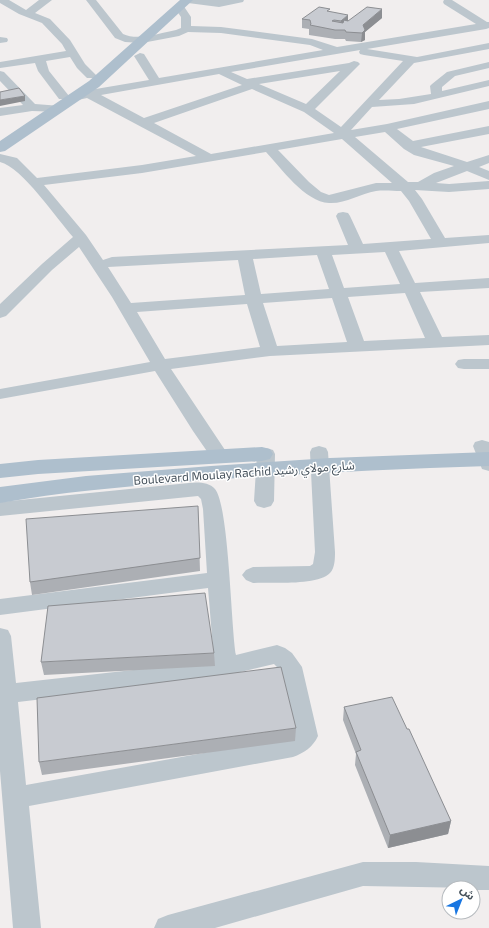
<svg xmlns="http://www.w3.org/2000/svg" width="489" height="928" font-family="'Exo 2','Noto Sans Arabic',sans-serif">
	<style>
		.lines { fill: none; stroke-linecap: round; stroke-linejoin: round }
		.minor { fill: #bcc6cd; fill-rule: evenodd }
		.major { fill: #aebfcd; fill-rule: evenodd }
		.wall { fill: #acafb4 }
		.shaded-wall { fill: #8c8e92 }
		.building { fill: #c8cbd1; stroke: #8c8e92 }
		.labels { text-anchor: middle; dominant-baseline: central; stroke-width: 3; stroke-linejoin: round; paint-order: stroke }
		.street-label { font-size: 12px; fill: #46525c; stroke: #fff }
	</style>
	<rect width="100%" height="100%" fill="#f1eeee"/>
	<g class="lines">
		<!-- minor -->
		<path class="minor" d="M0,0H9L26,10L39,0H52L35,13L50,19L70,40L85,64L97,76L95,78H87L77,68L70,57L46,61L49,71L69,96L67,99H59L38,71L35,63L0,68V62L66,51L62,44L42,23L19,14L0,3Z
			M86,0H96L123,34C138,41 160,33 176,30L181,28V17L174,7L179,4L183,5L191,17V26L221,27L312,39L337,47L476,24L444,4L443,2L444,0H452L487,22H489V28L486,29L367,49L417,57L489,43V49L414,63L379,100L399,99L431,94L430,86L432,84L447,72L489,62V68L455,76L442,87V91L489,80V86L414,104L372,107L351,130L387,124L489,101V109L397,129L413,141L489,126V134L421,147L467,162L489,155V163L479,167L489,171V180L467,171L436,183L449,184L489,181V189L449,192L415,190L422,199L445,238L489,235V243L399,251L415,283L489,278V288L420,292L442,337L489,335V345L270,356L171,369L229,456L227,460L220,462L213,460L193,431L155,371L0,399V389L150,362L112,297L79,247L52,270L6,316L0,318V304L42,264L73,237C57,219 22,167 0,162V154L17,158L37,178L142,165L196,156L87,98L78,100L74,99L72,96L74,93L78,92L149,80L134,56L140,53L144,54L159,78L323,50L310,45L221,33L188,32L179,36L142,43L125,42L115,38ZM360,50L359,52L360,54L364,55L403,61L341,127L315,109L360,64L358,62L354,61L349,63L247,79L231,72ZM340,71L306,104L259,84ZM219,74L242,85L144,118L101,95ZM252,89L304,112L334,133L211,154L154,123ZM385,132L404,149L414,155L454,166L434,173L418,182H408L355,137ZM342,139L392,183H376L329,195L321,192L309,182L278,150ZM266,152C281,168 305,202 329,203C345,204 360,194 376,191C384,190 393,191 401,191L409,201L431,239L363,244L350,216L348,213L343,212L338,213L336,216L348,245L112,257L103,260L86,235L44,185L142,173ZM385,252L400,284L344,288L332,255ZM317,255L329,289L261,294L253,259ZM238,260L245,295L131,303L108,267ZM405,293L425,338L364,341L348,297ZM332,298L347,342L277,346L263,303ZM247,304L260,347L165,359L137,312Z
			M183,0H244L243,2L219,7L188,3Z
			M0,37L7,38L8,40L7,42L0,43Z
			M0,71L4,72L35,104L61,106L63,109L61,112L32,111L0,116V108L23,105L0,81Z
			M464,359H489V369H464L458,368L455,364L458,360Z
			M482,440L489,442V471L482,469L473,446L475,442Z
			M319,446L326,448L328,452L335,552C335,558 335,568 330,573C318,586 271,582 253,583L246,580L242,575L246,570L253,567L310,566L313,564L315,552L310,452L312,448Z
			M266,448L273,450L275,454L274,501L271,506L264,508L257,506L254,501L257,454L259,450Z
			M189,483C197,482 209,482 215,489C229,506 231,625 236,655L277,645L285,648L292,653L302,667L318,736C313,747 304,753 293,757L29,806L41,928H13L0,771V628L8,630L11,636L16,683L214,661L208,588L0,615V599L207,573L203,509L201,499L198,496L0,516V502ZM274,664L280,670L293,732L287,738L26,785L18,702L212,679Z
			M363,862H416L489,866V890H473V888L363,886L215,928H154L158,919L168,915Z"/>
		<!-- major -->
		<path class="major" d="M180,0H193L99,87L5,151L0,152V141L89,81Z
			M262,447L270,449L273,454L270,459L262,461L38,474L0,478V464L38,460Z
			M489,452V466C387,469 285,474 184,482C122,487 61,492 0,503V487L86,476L211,466L330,458Z"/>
	</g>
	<!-- wall -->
	<path class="wall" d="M330,12L348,21L382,18L365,32V40L361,42L346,41L345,39H335L309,35V29L302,28V19Z
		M198,506L200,571L32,595L30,582Z
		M214,653L215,666L44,675L41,662Z
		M344,707L407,729L451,821L448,834L388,848L355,765L356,754L343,720Z
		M296,728L295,741L42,775L39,762Z"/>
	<!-- shaded-wall -->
	<path class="shaded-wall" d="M382,9V18L365,32V40L361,42L363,25Z
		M348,15V24L340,30L341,21Z
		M25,96V101L0,106V100Z
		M451,821L448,834L388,848L390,835Z"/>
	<!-- building -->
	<path class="building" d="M319,7L330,9L327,11L348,15L341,21L334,20L332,21L343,23L344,20L348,21L367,7L382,9L363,25L365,30L362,33L346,32L345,30H335L310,25L311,24L310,20L302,19Z
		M19,88L25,96L0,100V92Z
		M198,506L200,558L30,582L26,519Z
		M205,593L214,653L41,662L48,606Z
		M281,667L296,728L39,762L37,698Z
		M392,697L407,729H409L451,821L390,835L356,752L361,750L344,707Z"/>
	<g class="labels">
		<!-- street labels -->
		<g class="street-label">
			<text transform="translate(244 472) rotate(-4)">Boulevard Moulay Rachid شارع مولاي رشيد</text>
		</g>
	</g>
	<!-- north arrow -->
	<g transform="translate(461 900) rotate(43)"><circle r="19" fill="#ffffff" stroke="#b5babe"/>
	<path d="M0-3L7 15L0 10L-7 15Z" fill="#1876e1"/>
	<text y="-6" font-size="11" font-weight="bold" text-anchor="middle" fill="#46525c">ش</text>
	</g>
</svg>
